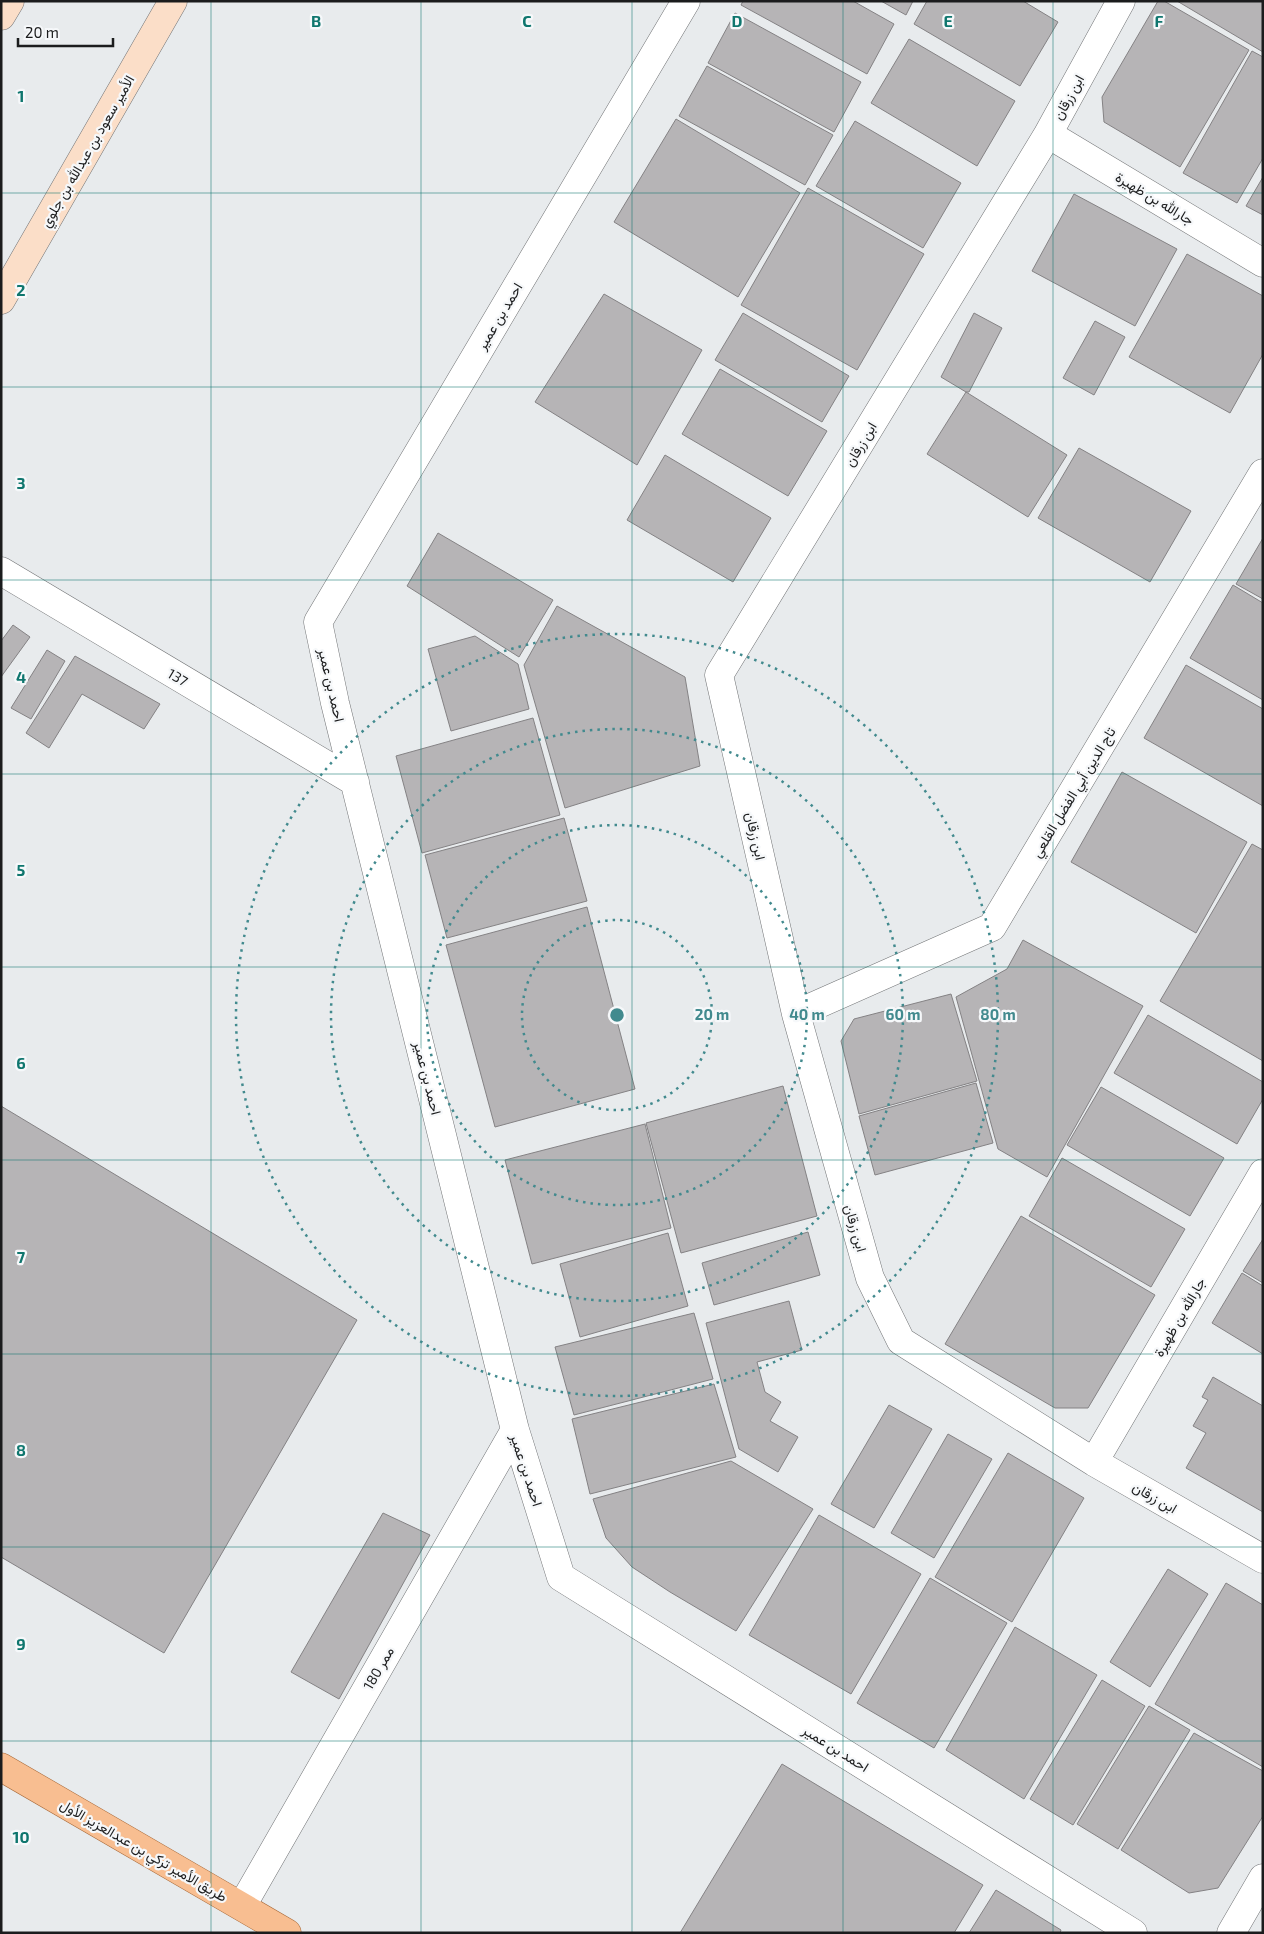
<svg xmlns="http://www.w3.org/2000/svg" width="1264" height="1934" font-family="'Exo 2',Vazirmatn,sans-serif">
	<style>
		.building { fill: #b6b4b6; stroke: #848284 }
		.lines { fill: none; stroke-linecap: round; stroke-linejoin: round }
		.minor-casing { stroke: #727476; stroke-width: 29 }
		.secondary-casing { stroke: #727476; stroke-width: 29 }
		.primary-casing { stroke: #a76939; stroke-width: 29 }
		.minor { stroke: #fff; stroke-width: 28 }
		.secondary { stroke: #fbdec8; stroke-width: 28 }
		.primary { stroke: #f8be91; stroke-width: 28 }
		.grid { fill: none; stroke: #0f766e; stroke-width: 1; stroke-opacity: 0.55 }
		.ring { fill: none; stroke: #428a8e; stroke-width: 2.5; stroke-dasharray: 2.5 5 }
		.labels { text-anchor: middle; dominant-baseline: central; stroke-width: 4.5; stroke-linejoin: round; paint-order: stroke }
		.street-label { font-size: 14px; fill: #1b1c1d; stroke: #f6f8fa }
		.grid-label { font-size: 16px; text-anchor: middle; font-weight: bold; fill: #0f766e; stroke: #f6f8fa; stroke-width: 4.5; stroke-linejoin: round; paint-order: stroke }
		.centre { fill: #428a8e; stroke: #f6f8fa; stroke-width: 2.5 }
		.ring-label { font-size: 15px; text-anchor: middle; font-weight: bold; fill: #428a8e; stroke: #f6f8fa; stroke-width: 4.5; stroke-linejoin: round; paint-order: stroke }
	</style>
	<rect width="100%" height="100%" fill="#e8ebed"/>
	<!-- building -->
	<path class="building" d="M743,1H853L894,24L867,74L741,5Z
		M881,1H913L906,15Z
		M927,1H1023L1058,22L1020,86L914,24Z
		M1158,1H1164L1249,50L1180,167L1104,122L1102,97Z
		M1177,1H1263V52Z
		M735,13L861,82L834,132L708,63Z
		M909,39L1015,101L977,166L871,103Z
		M1252,51L1263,57V158L1237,203L1183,173Z
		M707,66L833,135L805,185L679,116Z
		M676,119L800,193L738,297L614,222Z
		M855,121L961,183L923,248L816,186Z
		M1263,177V215L1246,206Z
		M808,188L924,254L857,370L741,305Z
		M1074,194L1177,249L1135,326L1032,271Z
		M1187,254L1263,296V354L1230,413L1129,357Z
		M604,294L702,350L637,465L535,402Z
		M743,313L849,376L822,422L715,360Z
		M974,313L1002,328L969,392H966L941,377Z
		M1095,321L1125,337L1094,395L1063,378Z
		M720,369L827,431L788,496L682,434Z
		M966,392L1067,455L1028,517L927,454Z
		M1079,448L1191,511L1150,582L1038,518Z
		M665,455L771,518L733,582L627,520Z
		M438,533L553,600L519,657L407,586Z
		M1263,538V599L1236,584Z
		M1233,585L1263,603V700L1190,658Z
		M557,606L685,677L700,766L565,808L524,665Z
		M13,625L30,637L1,677V641Z
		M475,636L518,664L529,709L451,731L428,649Z
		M47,650L65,661L31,719L11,708Z
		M75,656L160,704L144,729L82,694L49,748L26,733Z
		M1186,665L1263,709V806L1144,738Z
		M533,718L560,815L422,853L396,756Z
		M1122,772L1247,842L1196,933L1071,862Z
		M564,818L587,901L447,938L425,855Z
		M1252,844L1263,850V1061L1160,1001Z
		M587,907L635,1089L495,1127L446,945Z
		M1023,940L1143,1006L1047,1177L998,1149L956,997L1007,969Z
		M951,994L977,1081L859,1114L841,1041L854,1019Z
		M1148,1015L1263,1082V1099L1237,1144L1114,1073Z
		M976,1083L993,1143L875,1175L859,1116Z
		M783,1086L817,1216L681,1253L646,1123Z
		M1101,1087L1224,1158L1190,1216L1067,1145Z
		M1,1106L357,1320L164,1653L1,1557Z
		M645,1124L671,1228L532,1264L505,1160Z
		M1062,1158L1185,1229L1151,1287L1029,1216Z
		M1021,1216L1155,1295L1088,1408H1055L945,1344Z
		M808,1232L820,1275L714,1305L702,1263Z
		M668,1233L688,1306L580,1337L560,1264Z
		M1263,1239V1283L1243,1271Z
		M1242,1273L1263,1286V1354L1212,1323Z
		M789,1301L802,1350L757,1362L765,1392L781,1402L770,1421L798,1437L778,1472L739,1449L706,1323Z
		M694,1313L713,1379L574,1415L555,1347Z
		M1213,1377L1263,1406V1512L1186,1468L1206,1433L1193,1426L1208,1400L1202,1397Z
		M714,1384L736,1457L590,1494L572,1419Z
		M889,1405L932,1429L874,1528L831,1504Z
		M948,1434L992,1459L934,1558L891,1533Z
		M1008,1453L1084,1498L1012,1622L935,1577Z
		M731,1461L813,1509L736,1631L670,1592L632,1567L606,1538L593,1499Z
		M383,1513L430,1535L339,1699L291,1672Z
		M819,1515L921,1574L851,1694L749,1635Z
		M1168,1569L1208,1594L1150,1687L1110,1662Z
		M930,1578L1007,1623L934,1748L857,1703Z
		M1226,1583L1263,1605V1767L1155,1704Z
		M1015,1627L1097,1675L1024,1799L946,1750Z
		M1102,1680L1145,1706L1073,1825L1030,1799Z
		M1149,1706L1190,1730L1118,1849L1077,1824Z
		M1194,1733L1263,1771V1816L1218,1888L1189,1893L1121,1850Z
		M782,1764L983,1885L954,1933H680Z
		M996,1890L1061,1930L1060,1933H969Z"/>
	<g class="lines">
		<!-- minor casing -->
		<g class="minor-casing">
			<path id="minor" d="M686,1L318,622L335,703L515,1430L561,1577L1133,1933
				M1121,1L1048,134L719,675L796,1014L870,1278L901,1341L1094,1462L1263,1559
				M1048,134L1263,263
				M1,571L355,782
				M796,1014L992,927L1263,473
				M1094,1462L1263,1173
				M242,1906L515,1430
				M1231,1933L1263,1878"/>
		</g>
		<!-- secondary casing -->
		<g class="secondary-casing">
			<path id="secondary" d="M1,16L10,1
				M1,300L173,1"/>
		</g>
		<!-- primary casing -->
		<g class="primary-casing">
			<path id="primary" d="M1,1767L287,1933"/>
		</g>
		<!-- minor -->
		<use href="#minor" class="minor"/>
		<!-- secondary -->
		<use href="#secondary" class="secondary"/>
		<!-- primary -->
		<use href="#primary" class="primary"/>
	</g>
	<!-- grid -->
	<path class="grid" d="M211,1V1933M421,1V1933M632,1V1933M843,1V1933M1053,1V1933M1,193H1263M1,387H1263M1,580H1263M1,774H1263M1,967H1263M1,1160H1263M1,1354H1263M1,1547H1263M1,1741H1263"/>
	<!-- distance rings -->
	<g class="ring">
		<circle cx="617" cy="1015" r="95"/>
		<circle cx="617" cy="1015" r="190"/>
		<circle cx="617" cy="1015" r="286"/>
		<circle cx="617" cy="1015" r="381"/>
	</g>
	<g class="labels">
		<!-- street labels -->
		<g class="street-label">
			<text transform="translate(1068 97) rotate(-61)">ابن زرقان</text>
			<text transform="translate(87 151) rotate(-60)">الأمير سعود بن عبدالله بن جلوي</text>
			<text transform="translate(1155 198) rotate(31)">جارالله بن ظهيرة</text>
			<text transform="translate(499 316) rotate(-59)">احمد بن عمير</text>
			<text transform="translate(860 444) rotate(-59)">ابن زرقان</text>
			<text transform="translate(178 677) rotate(31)">137</text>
			<text transform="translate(332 685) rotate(77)">احمد بن عمير</text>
			<text transform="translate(1073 792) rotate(-59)">تاج الدين أبي الفضل القلعي</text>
			<text transform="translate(756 836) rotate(77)">ابن زرقان</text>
			<text transform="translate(428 1078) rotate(76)">احمد بن عمير</text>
			<text transform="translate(856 1228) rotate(74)">ابن زرقان</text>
			<text transform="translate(1179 1317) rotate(-60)">جارالله بن ظهيرة</text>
			<text transform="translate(527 1470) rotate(72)">احمد بن عمير</text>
			<text transform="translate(1155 1497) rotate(30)">ابن زرقان</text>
			<text transform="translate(378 1668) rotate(-60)">ممر 180</text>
			<text transform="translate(836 1748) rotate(32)">احمد بن عمير</text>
			<text transform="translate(144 1850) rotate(30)">طريق الأمير تركي بن عبدالعزيز الأول</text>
		</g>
	</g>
	<g class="grid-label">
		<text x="316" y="27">B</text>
		<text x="527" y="27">C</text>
		<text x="737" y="27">D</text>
		<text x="948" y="27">E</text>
		<text x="1159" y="27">F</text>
		<text x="21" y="102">1</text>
		<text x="21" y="296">2</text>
		<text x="21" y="489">3</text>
		<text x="21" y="683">4</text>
		<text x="21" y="876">5</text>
		<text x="21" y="1069">6</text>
		<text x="21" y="1263">7</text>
		<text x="21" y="1456">8</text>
		<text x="21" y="1650">9</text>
		<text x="21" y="1843">10</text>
	</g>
	<circle cx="617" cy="1015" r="8" class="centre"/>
	<g class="ring-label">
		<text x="712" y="1020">20 m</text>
		<text x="807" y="1020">40 m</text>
		<text x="903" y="1020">60 m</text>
		<text x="998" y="1020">80 m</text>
	</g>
	<!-- border -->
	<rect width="1264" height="1934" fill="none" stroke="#1b1c1d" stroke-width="5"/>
	<!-- scale -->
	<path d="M18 38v8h95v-8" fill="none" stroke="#1b1c1d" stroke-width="2.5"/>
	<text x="25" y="38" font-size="15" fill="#1b1c1d" stroke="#f6f8fa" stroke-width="4" paint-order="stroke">20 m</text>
</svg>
